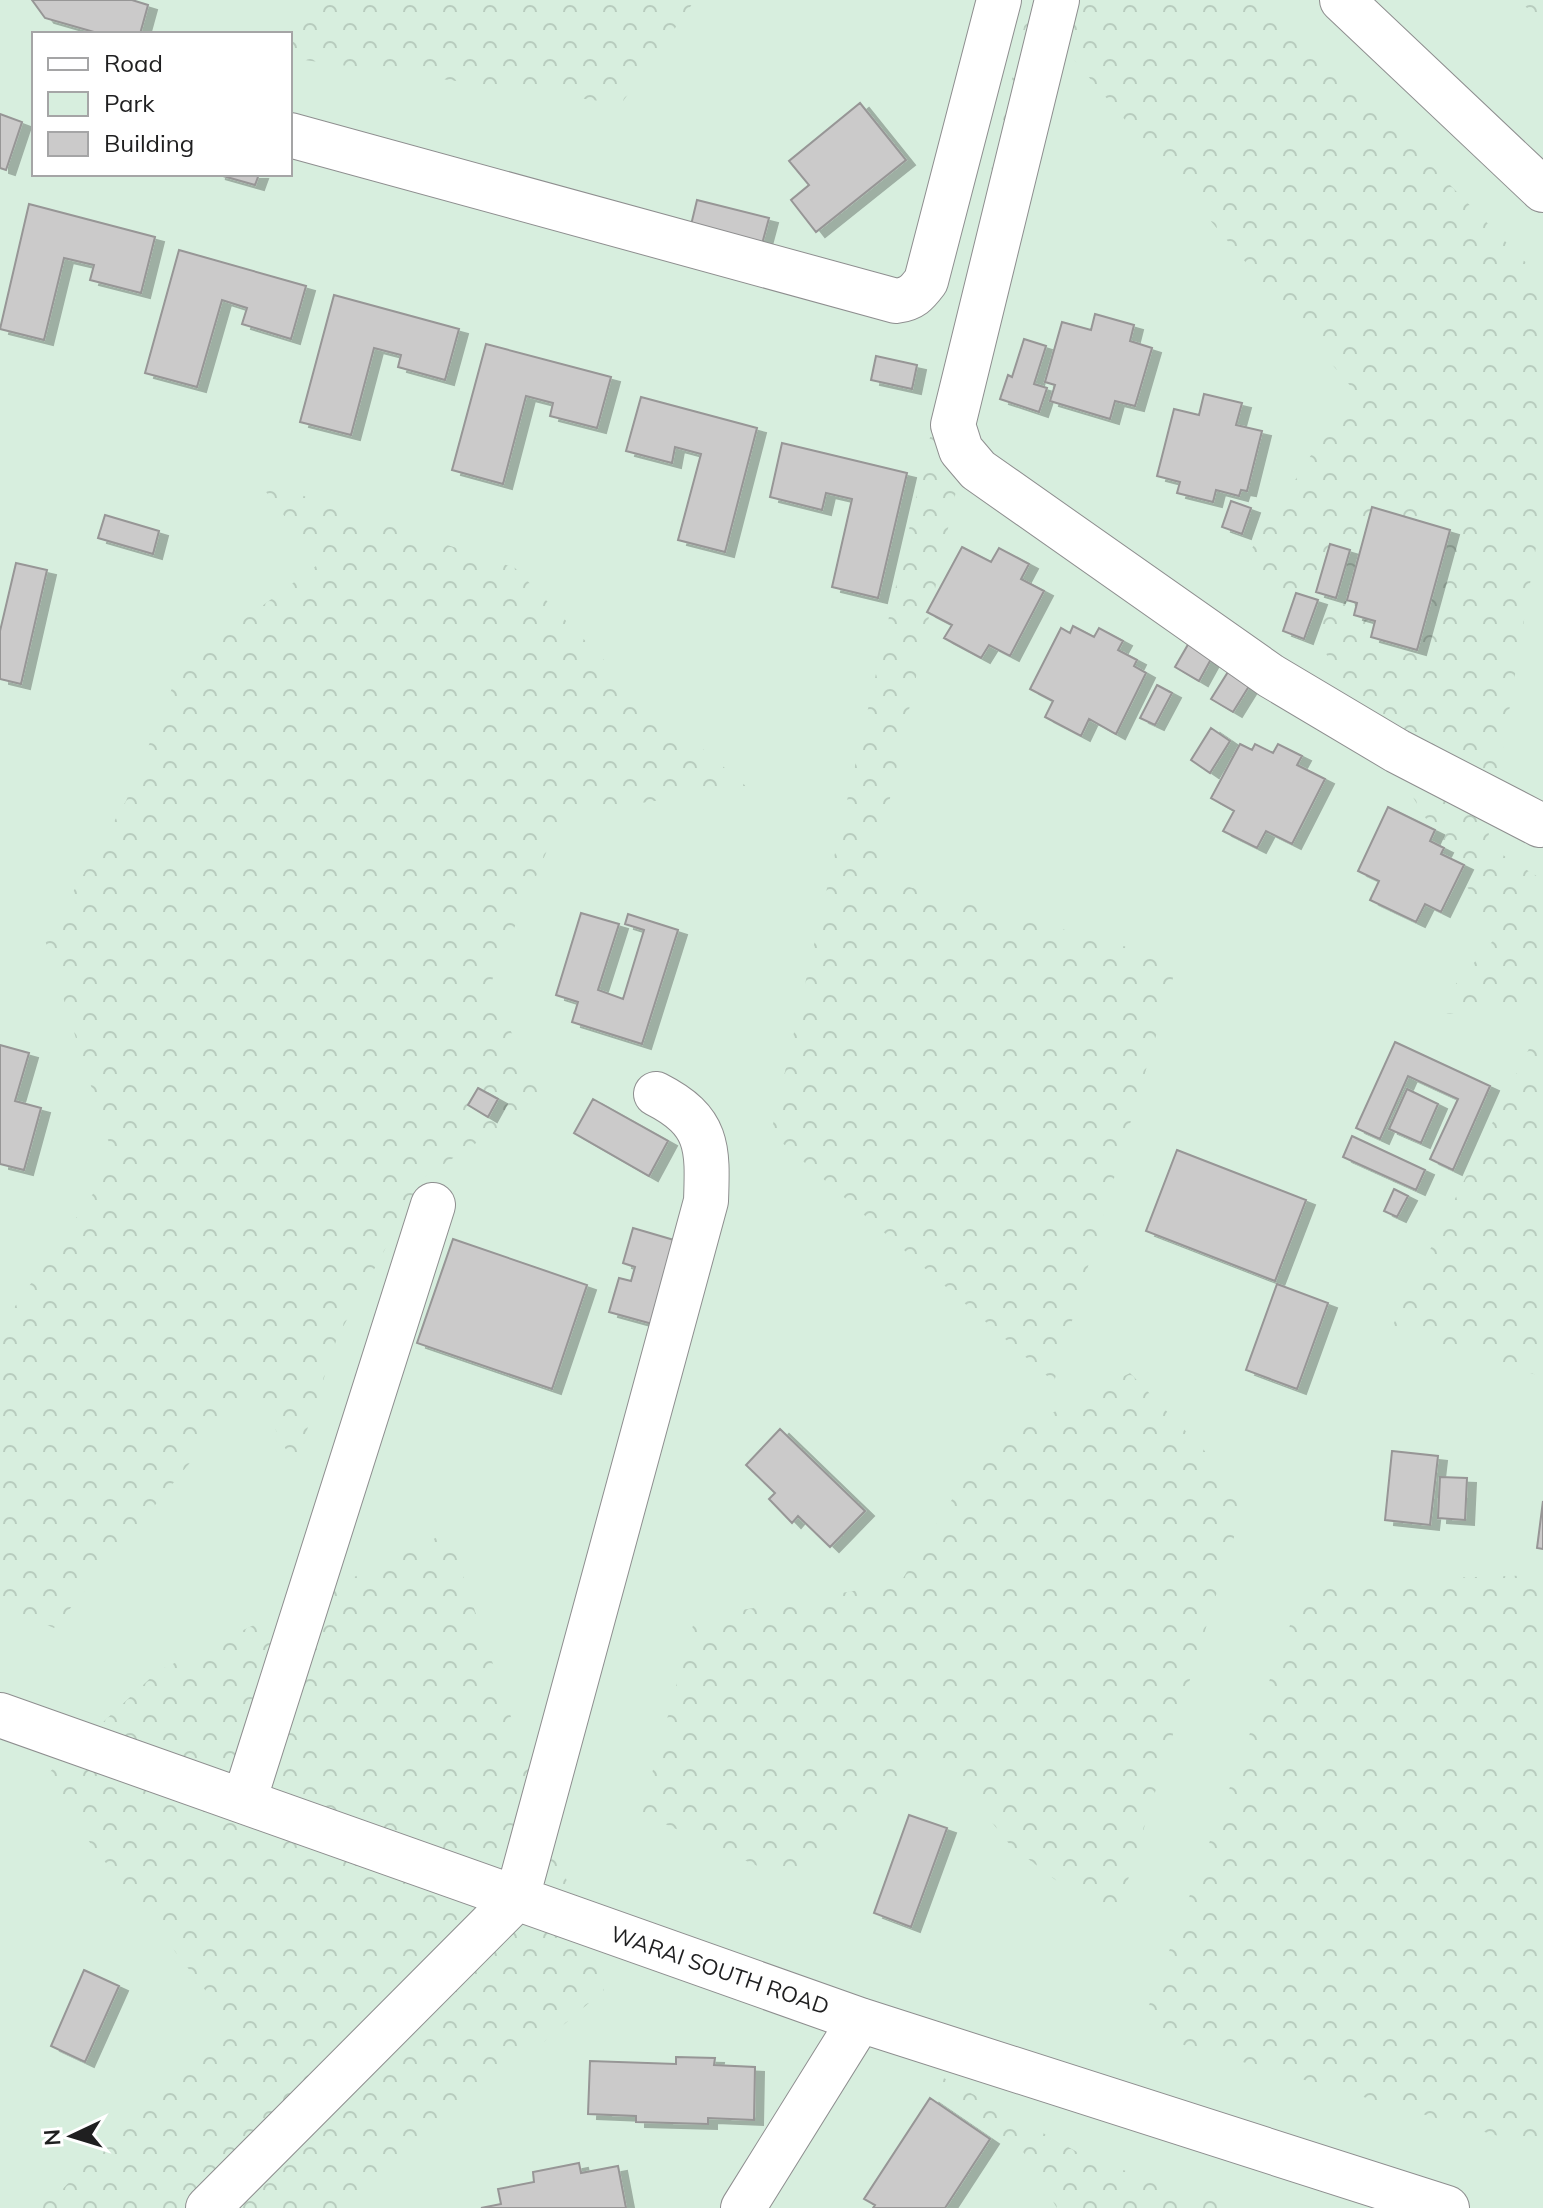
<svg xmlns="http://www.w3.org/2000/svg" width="1543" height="2208" font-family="Mulish,sans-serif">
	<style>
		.green { fill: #d7eede; fill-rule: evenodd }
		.forest { fill: url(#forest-crowns) }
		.building { fill: #cbcaca; stroke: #979696; stroke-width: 2; filter: url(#shadow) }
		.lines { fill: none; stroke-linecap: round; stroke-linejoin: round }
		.minor-casing { stroke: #8e8e8f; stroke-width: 46 }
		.minor { stroke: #fff; stroke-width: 44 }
		.labels { text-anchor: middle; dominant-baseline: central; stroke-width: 7; stroke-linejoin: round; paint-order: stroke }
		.street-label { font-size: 22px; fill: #1f1f20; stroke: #fff }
	</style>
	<defs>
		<pattern id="forest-crowns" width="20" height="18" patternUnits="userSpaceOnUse" patternTransform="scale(2)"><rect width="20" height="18" fill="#d7eede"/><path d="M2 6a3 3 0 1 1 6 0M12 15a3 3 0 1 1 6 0" fill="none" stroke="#b8ccbe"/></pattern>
		<filter id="shadow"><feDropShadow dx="9" dy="5" stdDeviation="0" flood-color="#0004"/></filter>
	</defs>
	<rect width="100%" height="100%" fill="#f4f4f6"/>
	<!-- green -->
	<path class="green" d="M0,0H1543V2208H0ZM34,34H290V174H34Z"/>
	<!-- forest -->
	<path class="forest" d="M330,0H695L621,104L290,58V36Z
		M1030,0H1269L1543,280V505L1487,845L1543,880V1011L1430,1014L1497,936L1316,637L1240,567L1353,389L1054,36L873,877L1178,961L1054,1382L771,1133Z
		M1519,0H1543V24Z
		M257,480L515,568L628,685L747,787L562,815L490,985L542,1100L424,1177L337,1338L295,1467L253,1386L54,1628L0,1604V1328L115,1162L45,940L126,801L181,666L320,563Z
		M1543,1020V1377L1391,1329Z
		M1130,1373L1247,1495L1114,1925L1010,1845L936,1752L797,1884L641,1813L695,1618L900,1583L984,1448Z
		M448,1532L604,1990L351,2208H28L53,2199L227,2018L41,1780L158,1671Z
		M1543,1575V2149L1139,2032L1306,1582Z
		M906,2057L1088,2158L1235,2208H1057L1024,2153Z"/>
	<!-- building -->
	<path class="building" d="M32,0H132L148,5L140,34H101L45,18Z
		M860,103L906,160L816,232L791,200L809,185L789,161Z
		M0,114L22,122L6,170L0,168Z
		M216,174H259L255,185Z
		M697,200L769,218L762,244L691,225Z
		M29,204L155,237L141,293L90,280L94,265L64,258L44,340L0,329Z
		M179,250L306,286L291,339L242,324L247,308L222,300L197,387L145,373Z
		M334,295L459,329L445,380L398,367L401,355L374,348L351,435L300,422Z
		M1095,314L1134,325L1130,341L1152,348L1135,406L1115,401L1110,419L1050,401L1055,385L1045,382L1062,322L1091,330Z
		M1024,339L1046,346L1034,384L1047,388L1039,412L1000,399L1008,375L1012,377Z
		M486,344L611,377L597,428L550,416L553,403L526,396L503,484L452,470Z
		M876,356L917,365L912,389L871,380Z
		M1204,394L1242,403L1236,425L1262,431L1247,491L1241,490L1239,496L1216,490L1213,502L1177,493L1180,482L1157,476L1174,409L1199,415Z
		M641,397L757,428L725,552L678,540L701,454L675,447L672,463L626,451Z
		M782,443L907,473L878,598L832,587L852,499L826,493L822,510L770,497Z
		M1231,501L1251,508L1242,534L1222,527Z
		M1372,507L1450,530L1417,650L1371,637L1375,621L1354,615L1357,603L1347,600Z
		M105,515L159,531L153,554L98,538Z
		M1330,544L1350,550L1336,598L1316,592Z
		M962,547L991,562L999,548L1029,564L1021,579L1044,591L1010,656L989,645L981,658L944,638L952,625L927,612Z
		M16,563L47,570L21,684L0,679V631Z
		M1296,593L1318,600L1304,639L1283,631Z
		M1073,626L1094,637L1099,628L1123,641L1118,650L1137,660L1134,666L1146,673L1116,734L1089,719L1081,736L1045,717L1053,701L1030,689L1061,628L1070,633Z
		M1193,636L1216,650L1199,681L1175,667Z
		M1233,664L1254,678L1233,712L1211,699Z
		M1157,685L1172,693L1155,725L1140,718Z
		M1211,728L1230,741L1210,773L1191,760Z
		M1240,744L1252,750L1255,744L1273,753L1278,744L1302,756L1297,765L1325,779L1292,844L1266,831L1257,848L1223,831L1234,811L1211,798Z
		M1388,807L1435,830L1430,841L1444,848L1441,854L1464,865L1441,912L1425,904L1416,922L1370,900L1379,881L1358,871Z
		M581,913L619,924L598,990L623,999L644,930L625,924L628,914L678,930L642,1044L572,1022L578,1002L556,995Z
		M1395,1042L1490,1086L1453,1170L1430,1159L1458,1099L1408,1076L1380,1139L1356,1128Z
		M0,1045L29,1053L15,1101L41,1108L24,1170L0,1164Z
		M478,1088L498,1099L488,1117L468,1105Z
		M1407,1089L1438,1104L1421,1143L1389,1129Z
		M593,1099L668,1141L649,1176L574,1133Z
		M1352,1136L1425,1170L1416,1190L1343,1157Z
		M1177,1150L1306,1200L1275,1281L1146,1231Z
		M1394,1189L1408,1196L1397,1217L1384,1211Z
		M633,1228L674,1240L656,1325L609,1312L619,1278L631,1281L635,1267L623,1263Z
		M453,1239L587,1285L552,1389L417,1343Z
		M1277,1284L1328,1303L1297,1389L1246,1370Z
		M780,1429L865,1511L830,1547L798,1516L792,1523L769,1499L775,1493L746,1465Z
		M1392,1451L1438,1456L1430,1525L1385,1520Z
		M1440,1477L1467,1478L1465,1520L1438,1518Z
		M1543,1501V1549L1537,1548Z
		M909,1815L947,1828L911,1927L874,1913Z
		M84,1970L119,1986L85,2062L51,2046Z
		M676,2057L715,2058L714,2065L755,2067L754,2120L708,2118V2124L636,2122V2116L588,2114L590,2061L676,2064Z
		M930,2098L990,2139L945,2208H873L875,2205L864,2199Z
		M579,2163L581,2173L618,2166L626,2208H481L501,2204L498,2189L534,2182L533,2172Z"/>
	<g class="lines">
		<!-- minor casing -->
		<g class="minor-casing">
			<path id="minor" d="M1057,0L953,425L961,450L978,470L1271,676L1397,751L1540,825
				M1342,0L1543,190
				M290,135L896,301C912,299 917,293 926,281L999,0
				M0,1715L860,2020L1447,2208
				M244,1801L433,1205
				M208,2208L517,1898L706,1201C708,1147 709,1121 656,1094
				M743,2208L860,2020"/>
		</g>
		<!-- minor -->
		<use href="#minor" class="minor"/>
	</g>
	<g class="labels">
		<!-- street labels -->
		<g class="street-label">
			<text transform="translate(720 1970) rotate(19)">WARAI SOUTH ROAD</text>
		</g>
	</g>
	<!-- legend -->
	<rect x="32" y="32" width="260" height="144" fill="#ffffff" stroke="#a5a5a6" stroke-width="2"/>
	<rect x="48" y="58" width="40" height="12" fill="#ffffff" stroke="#a5a5a6" stroke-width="2"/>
	<text x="104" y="72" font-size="24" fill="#1f1f20">Road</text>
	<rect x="48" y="92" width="40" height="24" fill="#d7eede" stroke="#a5a5a6" stroke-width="2"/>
	<text x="104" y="112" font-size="24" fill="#1f1f20">Park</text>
	<rect x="48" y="132" width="40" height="24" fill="#cbcaca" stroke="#a5a5a6" stroke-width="2"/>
	<text x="104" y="152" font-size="24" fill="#1f1f20">Building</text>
	<!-- north arrow -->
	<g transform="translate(72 2136) rotate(266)" stroke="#ffffff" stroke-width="6" paint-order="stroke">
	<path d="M0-6L14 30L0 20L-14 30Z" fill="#1f1f20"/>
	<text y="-12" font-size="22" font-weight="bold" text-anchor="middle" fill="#1f1f20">N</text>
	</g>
</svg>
